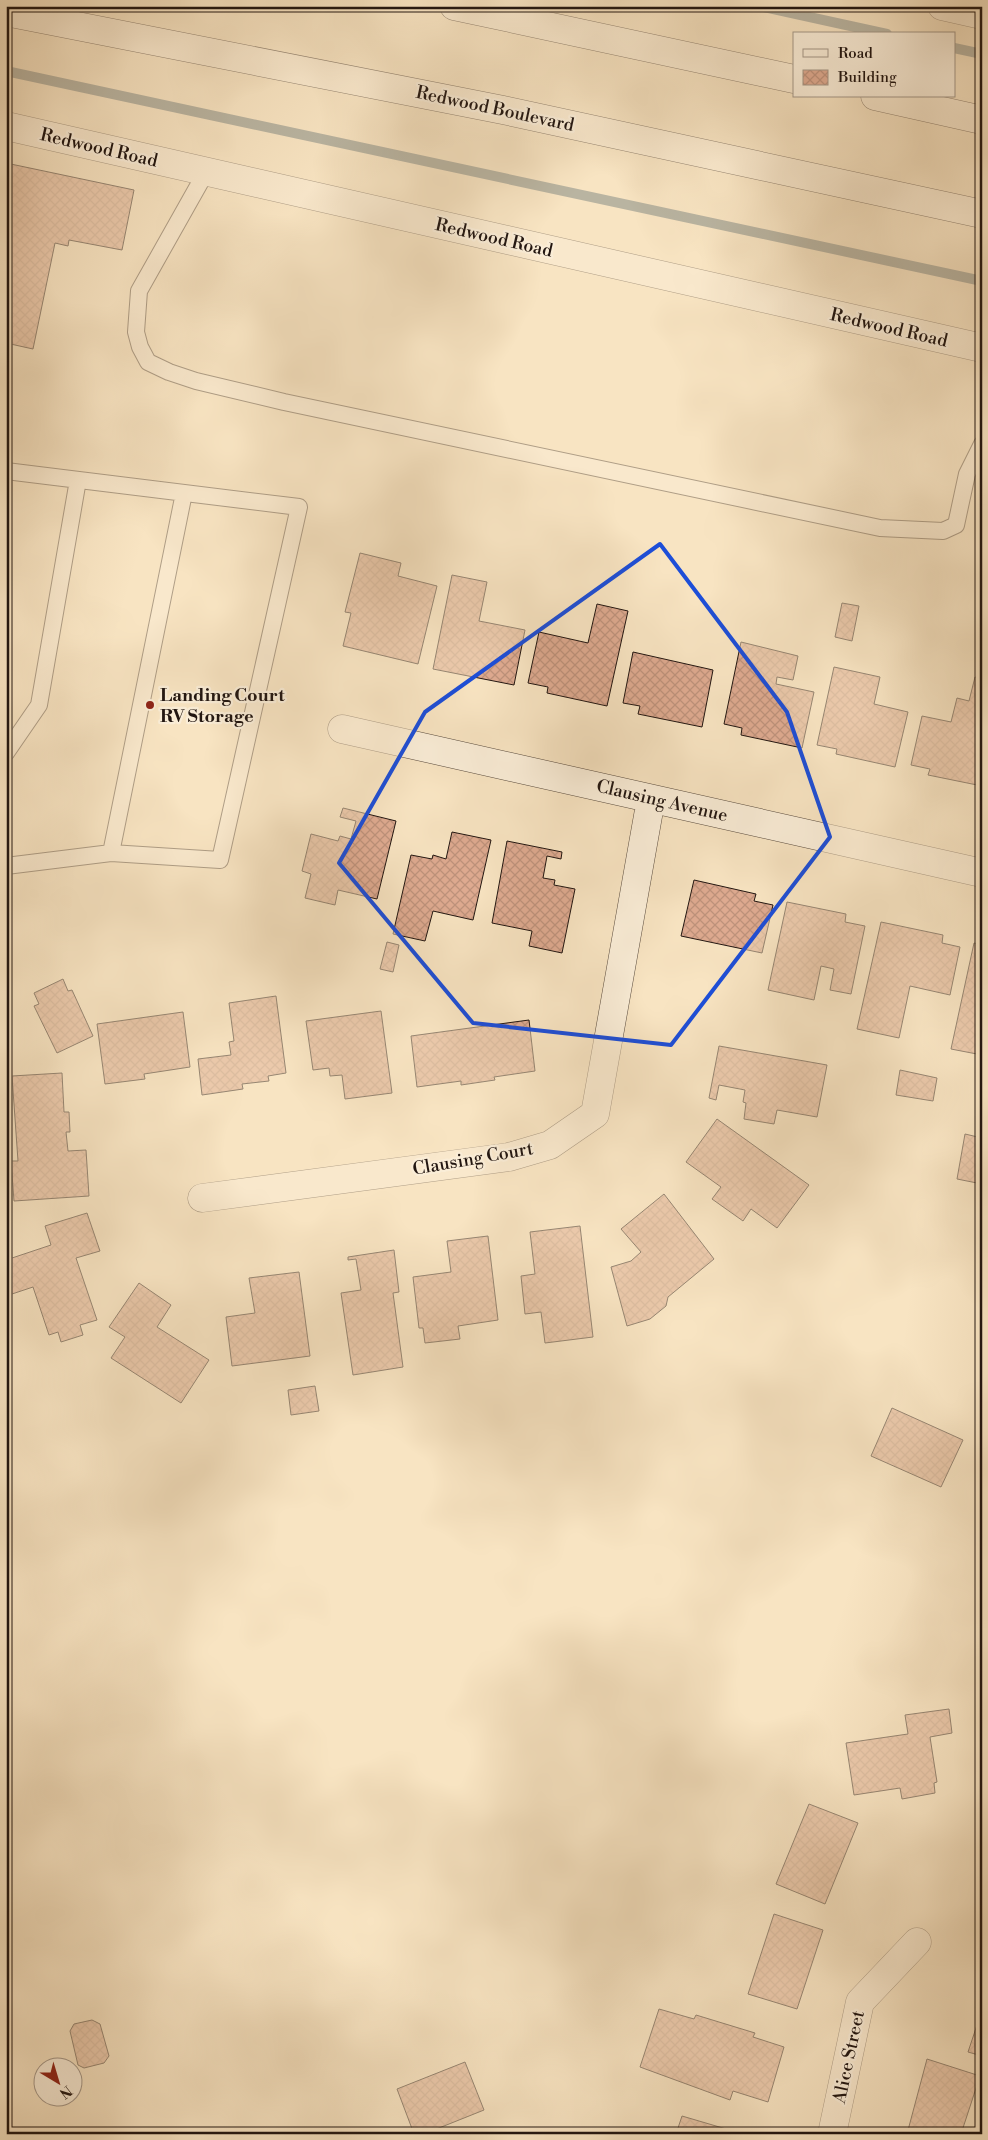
<svg xmlns="http://www.w3.org/2000/svg" width="988" height="2140" font-family="'Libre Bodoni',serif">
	<style>
		.lines { fill: none; stroke-linecap: round; stroke-linejoin: round }
		.stream { stroke: #6e7a78; stroke-width: 10 }
		.building { fill: url(#building-cross-hatch); stroke: #221611 }
		.lane-casing { stroke: #584a3d; stroke-width: 18 }
		.street-casing { stroke: #584a3d; stroke-width: 29 }
		.secondary-casing { stroke: #221611; stroke-width: 29 }
		.lane { stroke: #faedd7; stroke-width: 16 }
		.street { stroke: #faedd7; stroke-width: 28 }
		.secondary { stroke: #faedd7; stroke-width: 28 }
		.marked { fill: none; stroke: #1d4ed8; stroke-width: 4; stroke-linejoin: round }
		.poi-dot { fill: #8f2418; stroke: #faedd7; stroke-width: 2 }
		.labels { text-anchor: middle; dominant-baseline: central; stroke-width: 4.5; stroke-linejoin: round; paint-order: stroke }
		.street-label { font-size: 18px; fill: #221611; stroke: #faedd7 }
		.poi-label { font-size: 18px; font-weight: bold; fill: #221611; stroke: #faedd7; text-anchor: start }
	</style>
	<defs>
		<pattern id="building-cross-hatch" width="8" height="8" patternUnits="userSpaceOnUse" patternTransform="scale(1.25)"><rect width="8" height="8" fill="#deaa90"/><path d="M0 0l8 8M0 8l8-8" fill="none" stroke="#be927b"/></pattern>
	</defs>
	<rect width="100%" height="100%" fill="#f8e4c2"/>
	<filter id="stains"><feTurbulence type="fractalNoise" baseFrequency=".004" numOctaves="4"/><feColorMatrix values="0 0 0 0 .2 0 0 0 0 .09 0 0 0 0 .02 0 0 0 .5 -.17"/></filter>
	<radialGradient id="worn" r=".72"><stop offset=".6" stop-color="#630" stop-opacity="0"/><stop offset="1" stop-color="#630" stop-opacity=".3"/></radialGradient>
	<g class="lines">
		<!-- stream -->
		<path class="stream" d="M759,6L887,34
			M954,48L982,54
			M6,71L982,281"/>
	</g>
	<!-- building -->
	<path class="building" d="M6,163L134,190L122,250L69,240L68,246L55,243L33,349L6,343Z
		M360,553L401,563L398,576L437,586L418,664L343,646L351,613L345,612Z
		M452,575L487,582L479,621L525,630L514,685L433,669Z
		M842,603L859,606L852,641L835,637Z
		M597,604L628,611L607,706L547,693L548,687L528,683L539,632L588,643Z
		M741,642L798,656L793,680L777,677L776,684L814,692L802,748L741,735L742,728L724,724Z
		M633,652L713,670L702,727L638,714L640,706L623,703Z
		M834,667L880,677L874,704L908,712L895,767L836,754L837,749L817,745Z
		M975,677L982,679V786L928,775L930,769L911,765L922,716L951,722L957,698L969,701Z
		M343,808L396,821L377,899L338,890L335,905L305,898L311,874L302,871L311,834L338,841L340,836L351,839L356,821L340,817Z
		M452,832L491,840L473,920L433,911L425,941L393,934L411,855L432,859L433,855L446,859Z
		M507,841L562,852L561,859L547,856L543,878L555,880L554,885L575,889L562,953L529,946L532,931L492,923Z
		M694,880L756,894L754,901L773,905L762,953L681,936Z
		M787,902L846,914L845,922L865,926L851,994L830,990L834,969L821,966L814,1000L768,990Z
		M881,922L943,935L942,943L960,947L950,995L910,986L899,1038L857,1029Z
		M387,942L399,945L393,972L380,969Z
		M974,943L982,945V1055L951,1049Z
		M63,979L68,991L72,990L93,1036L57,1053L34,1006L39,1004L34,993Z
		M276,996L286,1073L268,1076L269,1081L242,1084L243,1089L202,1095L198,1059L231,1055L229,1042L234,1041L229,1003Z
		M381,1011L392,1093L345,1099L342,1075L330,1076L329,1068L313,1070L306,1021Z
		M183,1012L190,1067L144,1074L145,1079L105,1084L97,1024Z
		M529,1020L535,1071L494,1077L495,1080L461,1085V1081L417,1087L411,1036Z
		M719,1046L827,1065L817,1117L777,1110L774,1124L744,1119L746,1103L743,1102L745,1090L719,1085L716,1100L709,1098Z
		M900,1070L937,1078L933,1101L896,1095Z
		M62,1073L64,1112H69L70,1132H66L68,1151L86,1150L89,1196L14,1201L11,1161H18L12,1076Z
		M717,1119L809,1185L777,1228L751,1209L743,1221L712,1199L721,1187L686,1162Z
		M965,1134L982,1138V1184L957,1179Z
		M664,1194L714,1259L668,1297L666,1306L650,1319L627,1326L611,1267L631,1261L641,1252L621,1229Z
		M87,1213L100,1251L76,1258L97,1320L80,1325L83,1335L61,1342L58,1332L49,1335L33,1287L6,1296V1260L51,1245L45,1226Z
		M580,1226L593,1337L545,1343L541,1312L525,1314L521,1276L535,1274L530,1232Z
		M488,1236L498,1320L458,1326L460,1339L425,1343L423,1328H419L413,1277L451,1272L447,1241Z
		M394,1250L399,1292L393,1293L403,1367L353,1375L341,1293L361,1290L356,1259L348,1260V1257Z
		M299,1272L310,1356L232,1366L226,1317L255,1313L249,1278Z
		M139,1283L171,1305L157,1327L209,1360L181,1403L111,1358L125,1337L109,1327Z
		M315,1386L319,1411L291,1415L288,1390Z
		M892,1408L963,1440L941,1487L871,1456Z
		M949,1709L952,1733L930,1737L937,1782L934,1783L935,1793L902,1799L900,1788L854,1795L846,1743L908,1734L905,1715Z
		M809,1804L858,1823L825,1904L776,1884Z
		M774,1914L823,1930L797,2009L748,1994Z
		M659,2009L694,2019L696,2015L755,2033L753,2037L784,2047L768,2102L733,2091L730,2100L640,2067Z
		M981,2013H982V2056L968,2052Z
		M92,2020L100,2024L109,2056L104,2063L84,2068L78,2065L70,2031L74,2024Z
		M927,2059L980,2076L961,2134H907Z
		M465,2062L484,2110L424,2134H414L397,2089Z
		M682,2116L733,2131L732,2134H676Z"/>
	<g class="lines">
		<!-- lane casing -->
		<g class="lane-casing">
			<path id="lane" d="M206,172L139,291L136,332L140,347L148,362L169,372L196,381L284,402L880,528L943,531L956,525L967,474L982,444
				M6,471L299,507L220,860L111,853L6,866
				M6,753L39,705L78,480
				M111,853L184,493"/>
		</g>
		<!-- street casing -->
		<g class="street-casing">
			<path id="street" d="M942,6L982,15
				M6,126L982,348
				M342,729L982,873
				M202,1198L509,1157L550,1145L595,1114L651,799
				M832,2134L860,2002L917,1942"/>
		</g>
		<!-- secondary casing -->
		<g class="secondary-casing">
			<path id="secondary" d="M454,6L794,79
				M6,12L503,110L982,214
				M875,96L982,120"/>
		</g>
		<!-- lane -->
		<use href="#lane" class="lane"/>
		<!-- street -->
		<use href="#street" class="street"/>
		<!-- secondary -->
		<use href="#secondary" class="secondary"/>
	</g>
	<!-- marked area -->
	<path d="M0 0H988V2140H0ZM660,544L787,712L830,837L671,1045L473,1023L339,863L425,712Z" fill="#f8e4c2" fill-opacity=".55" fill-rule="evenodd"/>
	<path class="marked" d="M660,544L787,712L830,837L671,1045L473,1023L339,863L425,712Z"/>
	<!-- markers -->
	<circle class="poi-dot" cx="150" cy="705" r="5"/>
	<g class="labels">
		<!-- street labels -->
		<g class="street-label">
			<text transform="translate(495 109) rotate(12)">Redwood Boulevard</text>
			<text transform="translate(99 148) rotate(13)">Redwood Road</text>
			<text transform="translate(494 238) rotate(13)">Redwood Road</text>
			<text transform="translate(889 328) rotate(13)">Redwood Road</text>
			<text transform="translate(662 801) rotate(13)">Clausing Avenue</text>
			<text transform="translate(473 1159) rotate(-10)">Clausing Court</text>
			<text transform="translate(849 2057) rotate(-78)">Alice Street</text>
		</g>
		<!-- poi labels -->
		<g class="poi-label">
			<text x="160" y="695">Landing Court<tspan x="160" dy="21">RV Storage</tspan></text>
		</g>
	</g>
	<!-- margin -->
	<rect width="988" height="2140" fill="none" stroke="#f8e4c2" stroke-width="25"/>
	<rect x="8" y="8" width="973" height="2125" fill="none" stroke="#221611" stroke-width="2.5"/>
	<rect x="12" y="12" width="963" height="2115" fill="none" stroke="#221611"/>
	<!-- legend -->
	<rect x="793" y="32" width="162" height="65" fill="#faedd7" stroke="#a49788"/>
	<rect x="803" y="49" width="25" height="8" fill="#faedd7" stroke="#a49788"/>
	<text x="838" y="58" font-size="15" fill="#221611">Road</text>
	<rect x="803" y="70" width="25" height="15" fill="url(#building-cross-hatch)" stroke="#a49788"/>
	<text x="838" y="82" font-size="15" fill="#221611">Building</text>
	<!-- north arrow -->
	<g transform="translate(58 2082) rotate(142)"><circle r="24" fill="#faedd7" stroke="#a49788"/>
	<path d="M0-4L9 19L0 12L-9 19Z" fill="#8f2418"/>
	<text y="-8" font-size="14" font-weight="bold" text-anchor="middle" fill="#221611">N</text>
	</g>
	<rect width="100%" height="100%" filter="url(#stains)"/>
	<rect width="100%" height="100%" fill="url(#worn)"/>
</svg>
